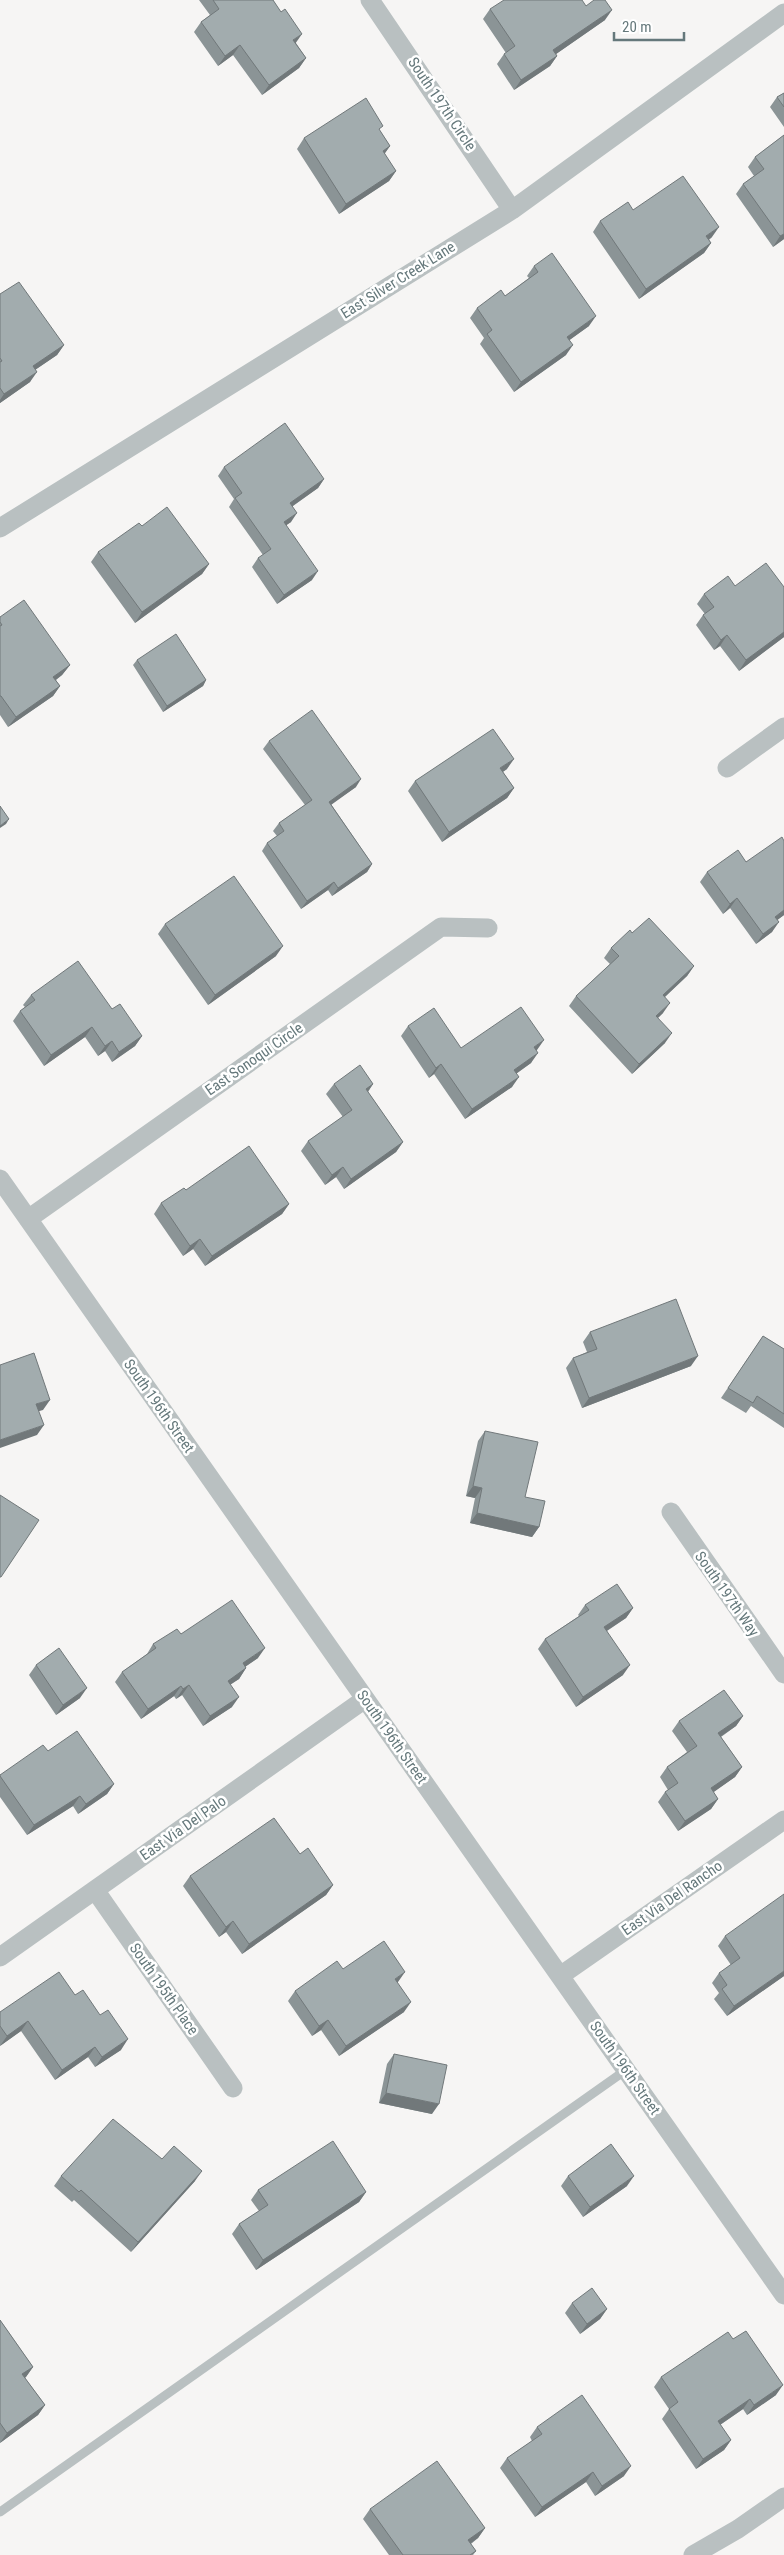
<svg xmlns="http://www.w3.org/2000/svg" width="784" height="2555" font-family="'Roboto Condensed',sans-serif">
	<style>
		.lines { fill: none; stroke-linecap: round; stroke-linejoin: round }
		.lane { stroke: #b9c0c1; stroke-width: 9 }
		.street { stroke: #b9c0c1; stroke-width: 19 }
		.wall { fill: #8b9496 }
		.shaded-wall { fill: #71787a }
		.building { fill: #a2acae; stroke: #71787a }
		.labels { text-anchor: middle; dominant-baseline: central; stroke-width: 5; stroke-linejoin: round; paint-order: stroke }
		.street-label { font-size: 15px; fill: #65787b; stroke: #fff }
	</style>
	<rect width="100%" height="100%" fill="#f6f5f4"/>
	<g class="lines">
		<!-- lane -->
		<path class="lane" d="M0,2512L626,2070"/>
		<!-- street -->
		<path class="street" d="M370,0L512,210
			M0,528L512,210L784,13
			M727,768L784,727
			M0,1179L784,2295
			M28,1219L441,927L488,928
			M671,1512L784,1674
			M95,1890L233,2088
			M0,1957L365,1699
			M560,1976L784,1820
			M693,2555L738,2529L784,2497"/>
	</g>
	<!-- wall -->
	<path class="wall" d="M199,0H273L296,43L306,58L299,68L262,95L233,55L218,66L194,32L201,22L210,15Z
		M586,6L605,20L556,54L557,56L550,66L514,90L497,64L504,54L506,53L483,19L490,9Z
		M784,93V127L770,107L777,97Z
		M380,131L390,146L384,154L396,171L389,181L339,214L297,149L304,138Z
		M784,135V239L773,247L736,194L743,184L754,176L748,167L755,157Z
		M633,210L712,237L709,240L711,243L704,253L639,299L593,232L600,221Z
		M534,266L589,326L569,340L566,355L514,392L480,344L484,338L470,318L477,308L505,296L529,278L527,276Z
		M0,294L64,345L57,355L35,370L30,382L0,403Z
		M224,467L324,479L318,488L293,506L291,522L286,525L312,580L277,604L252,567L258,558L263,555L229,507L234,499L218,476Z
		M142,526L209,564L202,574L135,623L91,562L98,552Z
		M735,586L784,587V637L739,671L720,646L714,650L696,625L703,615L705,614L697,604L704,594Z
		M0,617L70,665L62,675L56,680L60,686L53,696L8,727L0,715Z
		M137,660L206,680L203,686L163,712L133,665Z
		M269,741L356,787L331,804L372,864L367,872L332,896L328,890L301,909L262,851L267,843L277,836L273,831L279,823L305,805L263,749Z
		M507,769L503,772L514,788L507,798L442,842L408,791L415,781Z
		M784,841V915L777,920L772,932L756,944L730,908L723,914L700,882L707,872L746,862Z
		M165,924L276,956L208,1005L158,934Z
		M632,933L694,966L687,976L665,997L663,1013L658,1018L665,1043L632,1074L569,1006L576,996L610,964L604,958L611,948Z
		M31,995L112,1009L142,1036L135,1046L112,1062L105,1051L98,1056L85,1037L44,1066L13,1021L20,1011L25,1007L23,1005Z
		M408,1026L461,1048L536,1050L531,1063L516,1074L512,1087L465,1119L434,1074L429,1078L401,1036Z
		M334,1084H373L368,1092L403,1142L396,1152L344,1189L336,1177L325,1185L301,1151L308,1141L343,1117L326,1094Z
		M186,1190L289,1204L282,1214L205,1266L193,1249L183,1256L154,1214L161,1203Z
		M590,1332L691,1366L582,1408L566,1368L573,1358L587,1352L583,1342Z
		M763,1336L784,1349V1428L751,1406L746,1413L721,1398Z
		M485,1431L525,1497L539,1527L532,1537L470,1523L475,1498L466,1496L478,1441Z
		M585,1605L633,1608L626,1618L607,1631L623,1675L576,1707L538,1649L545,1639L579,1616L578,1615Z
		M181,1634L258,1658L245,1667L246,1668L239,1679L230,1684L232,1707L203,1726L182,1695L176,1699L174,1696L141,1719L115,1682L122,1672L147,1654L153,1644Z
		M36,1665L80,1698L56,1715L29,1675Z
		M743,1716L736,1726L721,1737L742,1767L735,1777L713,1792L718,1799L711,1809L678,1831L658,1802L665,1792L668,1790L660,1777L667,1767L687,1752L672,1731L679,1721Z
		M48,1751L114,1784L107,1794L78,1814L73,1806L27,1835L0,1797V1775Z
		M300,1854L333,1885L326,1895L242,1954L226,1932L219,1937L183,1886L190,1876Z
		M725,1936L784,1976L727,2016L714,1999L719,1993L712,1983L719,1973L731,1965L718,1946Z
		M343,1969L404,2012L339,2056L321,2030L312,2036L288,2001L295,1991Z
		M75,1995L121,2050L95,2067L88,2057L55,2080L21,2031L0,2046V2012Z
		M394,2054L432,2114L379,2103L387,2064Z
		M61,2176L195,2181L131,2252L74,2200L72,2202L54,2186Z
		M568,2176L627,2186L583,2217L561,2186Z
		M258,2190L366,2192L359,2202L256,2270L232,2234L239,2224L259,2211L251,2200Z
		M572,2303L607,2309L600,2319L580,2334L565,2313Z
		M0,2320L33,2367L25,2378L45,2405L38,2415L0,2443Z
		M661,2377L776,2395L747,2415L743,2409L720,2425L731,2440L724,2450L696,2469L662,2419L669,2409L654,2387Z
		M537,2427L624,2476L595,2496L586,2482L535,2517L500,2468L507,2458L532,2441L530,2437Z
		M370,2509L485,2528L478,2538L471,2544L476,2551L473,2555H389L363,2519Z"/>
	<!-- shaded-wall -->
	<path class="shaded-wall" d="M612,10L605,20L546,61L553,50Z
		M302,34L295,44L293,40Z
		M240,45L233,55L218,66L225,56Z
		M557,56L550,66L514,90L521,80Z
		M306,58L299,68L262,95L269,85Z
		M390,146L383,156V151Z
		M396,171L389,181L339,214L346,204Z
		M719,227L712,237L699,246L706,236Z
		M784,234V239L773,247L780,236Z
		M711,243L704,253L639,299L646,289Z
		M596,316L589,326L560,347L567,337Z
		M64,345L57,355L26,376L33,366Z
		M573,345L566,355L514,392L521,382Z
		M37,372L30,382L0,403V400L4,394Z
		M324,479L318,488L284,512L290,503Z
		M297,513L291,522L278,531L284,522Z
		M209,564L202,574L135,623L142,612Z
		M318,571L312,580L277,604L284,595Z
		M784,632V637L739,671L746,660Z
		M727,635L720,646L714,650L721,640Z
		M70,665L62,675L46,687L53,677Z
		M206,680L203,686L163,712L167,706Z
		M60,686L53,696L8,727L16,717Z
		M514,759L507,769L493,778L500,768Z
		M361,779L356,787L324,810L329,802Z
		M514,788L507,798L442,842L449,832Z
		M9,819L6,824L0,828V826Z
		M372,864L367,872L332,896L338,888Z
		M334,882L328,890L301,909L307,901Z
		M737,898L730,908L723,914L730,904Z
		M784,910V915L768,927L775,917Z
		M779,922L772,932L756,944L763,934Z
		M283,946L276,956L208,1005L215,995Z
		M694,966L687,976L656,1005L663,995Z
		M670,1003L663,1013L649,1026L656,1016Z
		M92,1027L85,1037L44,1066L51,1055Z
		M672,1033L665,1043L632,1074L639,1064Z
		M142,1036L135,1046L112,1062L119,1052Z
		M544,1040L537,1050L527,1057L534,1047Z
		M112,1041L105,1051L98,1056L105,1046Z
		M538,1053L531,1063L507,1080L514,1070Z
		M441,1064L434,1074L429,1078L436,1068Z
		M519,1077L512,1087L465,1119L472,1109Z
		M373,1084L366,1094V1089Z
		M403,1142L396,1152L344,1189L351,1179Z
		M343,1167L336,1177L325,1185L332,1175Z
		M289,1204L282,1214L205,1266L212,1256Z
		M200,1239L193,1249L183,1256L190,1246Z
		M698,1356L691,1366L582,1408L589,1398Z
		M50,1400L43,1410L29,1414L36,1404Z
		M44,1425L37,1435L0,1448V1440Z
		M473,1486L482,1488L475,1498L466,1496Z
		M477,1513L539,1527L532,1537L470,1523Z
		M633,1608L626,1618L597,1637L604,1627Z
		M265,1648L258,1658L236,1673L243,1663Z
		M630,1665L623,1675L576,1707L583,1697Z
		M246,1668L239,1679L221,1691L228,1681Z
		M189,1685L182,1695L176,1699L183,1689Z
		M181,1686L174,1696L141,1719L148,1709Z
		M87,1688L80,1698L56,1715L63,1705Z
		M239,1697L232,1707L203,1726L210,1716Z
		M743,1716L736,1726L711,1743L718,1733Z
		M742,1767L735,1777L704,1799L711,1788Z
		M114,1784L107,1794L78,1814L86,1804Z
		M80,1796L73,1806L27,1835L34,1825Z
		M718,1799L711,1809L678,1831L685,1821Z
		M333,1885L326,1895L242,1954L249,1944Z
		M233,1921L226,1932L219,1937L226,1927Z
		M784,1971V1976L727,2016L734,2006Z
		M405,1972L398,1982L388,1989L395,1979Z
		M411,2002L404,2012L339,2056L346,2046Z
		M328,2020L321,2030L312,2036L319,2026Z
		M28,2021L21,2031L0,2046L7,2036Z
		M128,2039L121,2050L95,2067L102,2057Z
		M95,2047L88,2057L55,2080L62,2070Z
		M386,2093L439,2104L432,2114L379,2103Z
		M202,2171L195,2181L131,2252L138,2242Z
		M634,2176L627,2186L583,2217L590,2207Z
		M366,2192L359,2202L256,2270L263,2260Z
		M607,2309L600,2319L580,2334L587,2324Z
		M33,2367L26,2377L15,2384L22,2374Z
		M783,2385L776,2395L747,2415L754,2405Z
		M750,2399L743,2409L711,2431L718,2421Z
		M45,2405L38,2415L0,2443L7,2433Z
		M731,2440L724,2450L696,2469L703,2459Z
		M631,2466L624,2476L595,2496L602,2486Z
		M593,2472L586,2482L535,2517L542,2507Z
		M485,2528L478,2538L461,2550L468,2540Z"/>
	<!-- building -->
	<path class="building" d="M213,0H273L281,12L285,9L302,34L293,40L306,58L269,85L240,45L225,56L201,22L219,9Z
		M504,0H582L586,6L594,0H605L612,10L553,50L557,56L521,80L504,54L515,46L490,9Z
		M784,93V107L777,97Z
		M366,98L383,126L379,129L390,146L383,151L396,171L346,204L304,138Z
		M784,135V234L780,236L743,184L764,169L755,157Z
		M683,176L719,227L706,236L711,243L646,289L600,221L628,202L633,210Z
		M552,253L596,316L567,337L573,345L521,382L487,334L492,330L477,308L501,290L505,296L538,272L534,266Z
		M19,282L64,345L33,366L37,372L4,394L0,388V362L2,361L0,358V294Z
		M285,423L324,479L290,503L297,513L284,522L318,571L284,595L258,558L271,549L235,498L242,493L224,467Z
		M167,507L209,564L142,612L98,552L139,523L142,526Z
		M766,563L784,587V632L746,660L727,635L721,640L703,615L714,607L704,594L728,576L735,586Z
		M24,600L70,665L53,677L60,686L16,717L1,696H0V626L2,625L0,622V617Z
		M176,634L206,680L167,706L137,660Z
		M312,710L361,779L329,802L372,864L338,888L334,882L307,901L267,843L284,831L279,823L312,800L269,741Z
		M493,729L514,759L500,768L514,788L449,832L415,781Z
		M0,806L9,819L0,826Z
		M782,837L784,841V910L775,917L779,922L763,934L737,898L730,904L707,872L738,850L746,862Z
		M234,876L283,946L215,995L165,924Z
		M649,918L694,966L663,995L670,1003L656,1016L672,1033L639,1064L576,996L619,956L611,948L630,930L632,933Z
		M78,961L112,1009L120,1004L142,1036L119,1052L112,1041L105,1046L92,1027L51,1055L20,1011L35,1000L31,995Z
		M521,1007L544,1040L534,1047L538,1053L514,1070L519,1077L472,1109L441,1064L436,1068L408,1026L434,1008L461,1048Z
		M360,1065L373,1084L366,1089L403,1142L351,1179L343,1167L332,1175L308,1141L352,1110L334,1084Z
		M249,1146L289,1204L212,1256L200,1239L190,1246L161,1203L184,1188L186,1190Z
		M676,1299L698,1356L589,1398L573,1358L597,1349L590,1332Z
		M763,1336L784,1349V1414L757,1396L753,1403L728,1388Z
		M34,1353L50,1400L36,1404L44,1425L0,1440V1365Z
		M485,1431L538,1442L525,1497L545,1501L539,1527L477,1513L482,1488L473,1486Z
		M0,1495L39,1520L1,1577H0Z
		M617,1584L633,1608L604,1627L630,1665L583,1697L545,1639L589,1610L585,1605Z
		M232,1600L265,1648L243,1663L246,1668L228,1681L239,1697L210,1716L189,1685L183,1689L181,1686L148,1709L122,1672L156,1648L153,1644L177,1629L181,1634Z
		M59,1648L87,1688L63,1705L36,1665Z
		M724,1690L743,1716L718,1733L742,1767L711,1788L718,1799L685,1821L665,1792L678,1783L667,1767L697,1746L679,1721Z
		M77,1731L114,1784L86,1804L80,1796L34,1825L0,1776V1775L43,1745L48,1751Z
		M274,1818L300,1854L308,1848L333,1885L249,1944L233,1921L226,1927L190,1876Z
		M784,1894V1971L734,2006L722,1989L727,1985L719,1973L740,1958L725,1936Z
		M384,1941L405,1972L395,1979L411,2002L346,2046L328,2020L319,2026L295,1991L337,1961L343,1969Z
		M59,1972L75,1995L83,1990L100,2015L108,2010L128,2039L102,2057L95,2047L62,2070L28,2021L7,2036L0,2026V2012Z
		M394,2054L447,2065L439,2104L386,2093Z
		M113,2119L162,2159L174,2146L202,2171L138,2242L81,2190L79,2192L61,2176Z
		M333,2141L366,2192L263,2260L239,2224L268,2205L258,2190Z
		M611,2144L634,2176L590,2207L568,2176Z
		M592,2288L607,2309L587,2324L572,2303Z
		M0,2320L33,2367L22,2374L45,2405L7,2433L0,2423Z
		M746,2331L783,2385L754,2405L750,2399L718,2421L731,2440L703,2459L669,2409L678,2402L661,2377L728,2332L733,2339Z
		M582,2395L631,2466L602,2486L593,2472L542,2507L507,2458L542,2434L537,2427Z
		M437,2461L485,2528L468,2540L476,2551L470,2555H403L370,2509Z"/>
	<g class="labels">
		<!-- street labels -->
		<g class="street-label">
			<text transform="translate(442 104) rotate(56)">South 197th Circle</text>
			<text transform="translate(398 280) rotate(-32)">East Silver Creek Lane</text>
			<text transform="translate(254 1059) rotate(-35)">East Sonoqui Circle</text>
			<text transform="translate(159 1406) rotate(55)">South 196th Street</text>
			<text transform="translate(727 1594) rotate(55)">South 197th Way</text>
			<text transform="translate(392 1737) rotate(55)">South 196th Street</text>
			<text transform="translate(183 1828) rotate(-35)">East Via Del Palo</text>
			<text transform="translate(672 1898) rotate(-35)">East Via Del Rancho</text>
			<text transform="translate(164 1989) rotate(55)">South 195th Place</text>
			<text transform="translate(625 2068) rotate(55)">South 196th Street</text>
		</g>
	</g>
	<!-- scale -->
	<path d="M614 32v8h70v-8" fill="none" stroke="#65787b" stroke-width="2.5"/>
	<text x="622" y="32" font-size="15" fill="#65787b" stroke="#ffffff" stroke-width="4" paint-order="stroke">20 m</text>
</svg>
